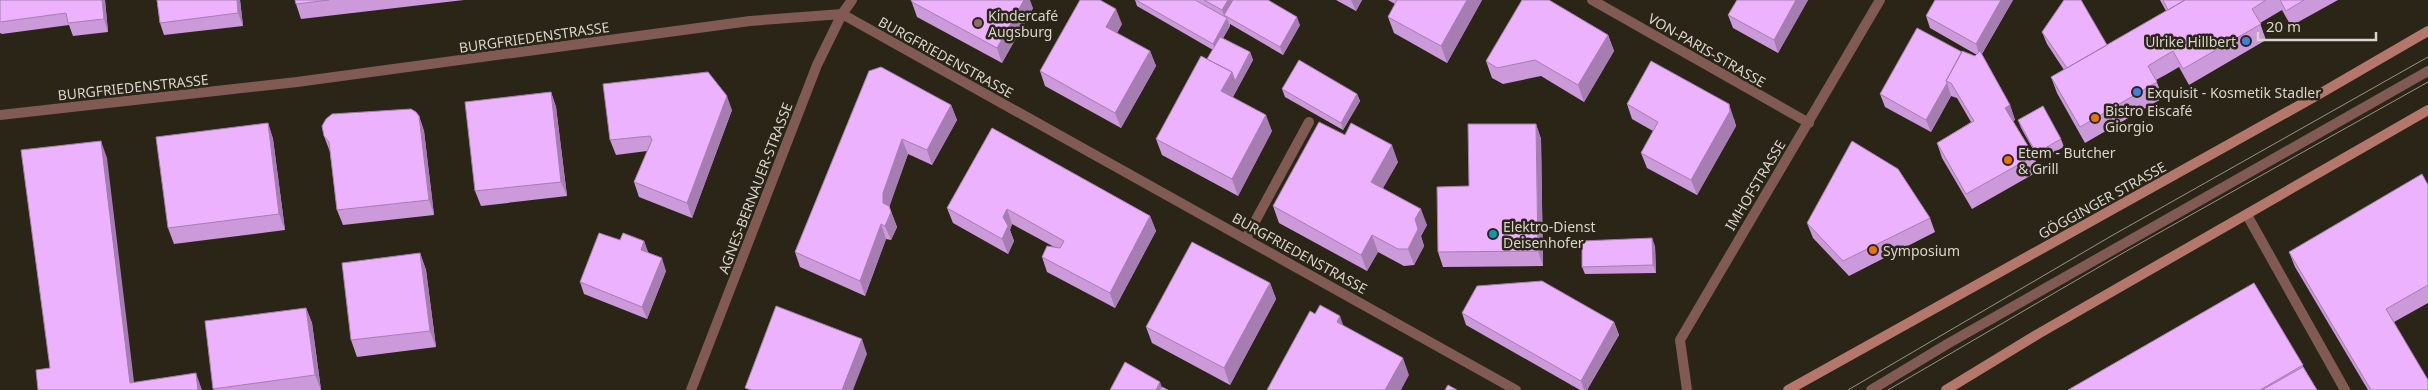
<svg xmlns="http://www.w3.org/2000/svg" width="2428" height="390" font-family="'Noto Sans',sans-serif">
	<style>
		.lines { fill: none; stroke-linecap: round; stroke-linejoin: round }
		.lane { stroke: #815a53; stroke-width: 10 }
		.street { stroke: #815a53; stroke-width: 10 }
		.secondary { stroke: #b5776b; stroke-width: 10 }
		.tram { stroke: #959287; stroke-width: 1 }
		.wall { fill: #cc99da }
		.shaded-wall { fill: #a67db1 }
		.building { fill: #edb2fd; stroke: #a67db1 }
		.education-dot { fill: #8d6e63; stroke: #2a2517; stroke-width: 2 }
		.shop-dot { fill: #3f7fe0; stroke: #2a2517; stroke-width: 2 }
		.food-dot { fill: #e8710a; stroke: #2a2517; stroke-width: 2 }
		.culture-dot { fill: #0f9aa8; stroke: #2a2517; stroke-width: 2 }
		.labels { text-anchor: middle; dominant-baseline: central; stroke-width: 5; stroke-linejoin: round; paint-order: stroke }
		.poi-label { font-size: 14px; fill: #d7d5cc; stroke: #2a2517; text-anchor: start }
		.street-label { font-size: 14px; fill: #d7d5cc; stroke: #2a2517 }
	</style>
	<rect width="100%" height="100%" fill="#2a2517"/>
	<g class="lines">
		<!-- lane -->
		<path class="lane" d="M2247,215L2345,390
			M1246,238L1309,122
			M1871,390L1949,343L2428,71"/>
		<!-- street -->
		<path class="street" d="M1592,0L1809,123
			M0,115L297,82L750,21L842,14L1516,390
			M691,390L817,65L842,14L852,0
			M1687,390L1680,340L1880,0"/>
		<!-- secondary -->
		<path class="secondary" d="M1788,390L2316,96L2428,31
			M1946,390L2038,334L2428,110"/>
		<!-- tram -->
		<path class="tram" d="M1848,390L2113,235L2428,57
			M1888,390L2123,253L2428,82"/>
	</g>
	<!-- wall -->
	<path class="wall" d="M0,0H105L108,32L73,36L69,25L2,34L0,33Z
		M157,0H240L243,26L164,35L160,23Z
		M295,0H464L301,19L296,4Z
		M911,0L1033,8L1002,63L917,17Z
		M1135,0H1268L1300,25L1283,55L1230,24V26L1223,38L1250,52L1253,60L1233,97L1272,131L1238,196L1162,155L1156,139L1207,59L1213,50L1137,6Z
		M1336,0H1362L1356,11Z
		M1388,0H1482L1447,63L1394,33L1388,17L1395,4Z
		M1808,0L1778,53L1733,28L1728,15Z
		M1935,0H2013L1982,54L2010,105L2015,120L2013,121L2034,156L2039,171L1972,209L1942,158L1937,143L1971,122L1957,98L1951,96L1931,132L1885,107L1880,94L1962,52L1975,56L1977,55L1930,28L1926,16Z
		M2160,0H2338L2291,26L2282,10L2260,23L2266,40L2189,85L2179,67L2167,74L2156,80L2163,98L2085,143L2057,93L2051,77L2064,70L2047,44L2042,32L2107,45L2166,11Z
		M1122,24L1117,33L1150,51L1156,66L1121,128L1045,86L1040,71Z
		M1608,35L1614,51L1584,102L1541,76L1503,84L1492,78L1486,61Z
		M869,71L951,105L957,120L932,165L908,154L889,206L897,227L891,240L886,239L865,296L800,267L795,252Z
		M1282,89L1357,94L1360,101L1343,130L1285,97Z
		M551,92L556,107L567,196L481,206L475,191Z
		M1627,104L1734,119L1736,126L1697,195L1647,168L1641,153L1653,131L1632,119Z
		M732,110L692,218L639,197L634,182L647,151L616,155L610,140Z
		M419,116L424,131L434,215L343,225L337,210L330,152L324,136Z
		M2018,120L2061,139L2064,147L2039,160L2021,128Z
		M268,123L273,139L285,230L174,244L168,228Z
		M1536,124L1541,139L1543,266L1443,267L1438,252Z
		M992,128L1150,216L1156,231L1115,308L1047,272L1042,257L1056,248L1012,224L1010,230L1014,241L1008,254L953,223L947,208Z
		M1345,135L1398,162L1383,188L1427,225L1421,236L1424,246L1414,265L1404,266L1378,252L1367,271L1279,223L1273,206Z
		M2428,185V303L2394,322L2428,390H2368L2295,267L2289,252Z
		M1930,218L1935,232L1849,276L1813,238L1807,223Z
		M620,240L644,241L648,253L666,271L647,319L584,294L580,282Z
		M1655,246L1656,273L1585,274L1582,267Z
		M420,253L426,270L436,347L357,357L351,340Z
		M1270,283L1276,299L1230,385L1152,343L1146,327Z
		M2254,283L2317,390H2068Z
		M306,308L312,323L321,390H214L213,389Z
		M1462,313L1614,322L1619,335L1587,390H1580L1466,325Z"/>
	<!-- shaded-wall -->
	<path class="shaded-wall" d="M102,0H105L108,32L104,19Z
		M237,0H240L243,26L238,13Z
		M1024,0H1030L1033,8L1002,63L997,48Z
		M1228,0H1240L1224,15L1222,10Z
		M1351,0H1362L1356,11Z
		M1467,0H1482L1447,63L1441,46Z
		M1796,0H1808L1778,53L1774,40Z
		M2001,0H2013L1980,57L1976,44Z
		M1116,9L1122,24L1112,42L1106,27Z
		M1297,17L1300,25L1283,55L1280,47Z
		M1227,18L1230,26L1216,51L1213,44Z
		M1608,35L1614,51L1584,102L1578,85Z
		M1150,51L1156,66L1121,128L1115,113Z
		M1250,52L1253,60L1227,107L1221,91L1232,72Z
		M1947,83L1951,96L1931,132L1926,120Z
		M551,92L556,107L567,196L561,182Z
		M1357,94L1360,101L1343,130L1341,123Z
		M727,96L732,110L692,218L687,203Z
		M1729,104L1734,119L1736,126L1697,195L1691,180Z
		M951,105L957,120L932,165L927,150Z
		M2010,105L2015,120L2011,123L2005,108Z
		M1266,115L1272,131L1238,196L1232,179Z
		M419,116L424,131L434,215L429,200Z
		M268,123L273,139L285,230L279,214Z
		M1536,124L1541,139L1543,266L1538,251Z
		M902,139L908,154L889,208L883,203V193Z
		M101,141L107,158L135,390L130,383Z
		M1392,145L1398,162L1377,198L1371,182Z
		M1007,209L1012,224L1010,230L1014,241L1008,254L1002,239L1003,217Z
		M1421,209L1427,225L1421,236L1424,246L1414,265L1408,249L1415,219Z
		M891,212L897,227L891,240L885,226Z
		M1150,216L1156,231L1115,308L1110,293Z
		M881,224L886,239L865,296L860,281Z
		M1372,235L1378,252L1367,271L1361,255Z
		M1652,238L1655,246L1656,273L1653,265Z
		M644,241L649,254L641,250Z
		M420,253L426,270L436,347L430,331Z
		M662,258L666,271L647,319L642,307Z
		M1270,283L1276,299L1230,385L1224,368Z
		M306,308L312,323L321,390L315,375Z
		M1340,316L1346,333L1337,322Z
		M1614,322L1619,335L1587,390H1584L1581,381Z
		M862,339L867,354L853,390H842Z
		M1403,358L1409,375L1401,390H1385Z
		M196,373L202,390H198Z
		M1160,382L1163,390H1156Z"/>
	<!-- building -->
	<path class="building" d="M0,0H102L104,19L68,23L66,13L0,22Z
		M157,0H237L238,13L160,23Z
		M295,0H329L296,4Z
		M911,0H1024L997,48L912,2Z
		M1080,0H1100L1116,9L1106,27L1150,51L1115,113L1040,71Z
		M1136,0H1195L1227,18L1213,44Z
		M1204,0H1228L1222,10Z
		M1233,0H1268L1297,17L1280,47L1224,15Z
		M1397,0H1467L1441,46L1388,17Z
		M1522,0H1549L1608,35L1578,85L1535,60L1497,68L1486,61Z
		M1737,0H1796L1774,40L1728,15Z
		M1935,0H2001L1976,44L1926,16Z
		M2064,0H2081L2107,45L2067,68L2042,32Z
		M2163,0H2185L2168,10Z
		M2185,0H2266L2252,9L2261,24L2183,69L2173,51L2161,58L2148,66L2157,82L2080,127L2051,77Z
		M2280,0H2304L2286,11Z
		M1917,28L1962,52L1946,81L1947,83L1926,120L1880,94Z
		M1220,37L1250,52L1235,81L1232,72L1207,59Z
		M1962,51L1975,56L1980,51L2010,105L2005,108L2034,156L1966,194L1937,143L1974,121L1951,83L1946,81Z
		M1201,56L1232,72L1221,91L1266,115L1232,179L1156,139Z
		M1299,60L1357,94L1341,123L1282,89Z
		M1651,61L1729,104L1730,111L1691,180L1641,153L1658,122L1627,104Z
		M881,67L951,105L927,150L902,139L883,193V203L889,206L891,212L885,226L881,224L860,281L795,252L869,71Z
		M708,72L727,96L687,203L634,182L652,140L650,136L610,140L603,84Z
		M551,92L561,182L475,191L465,102Z
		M2043,106L2061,139L2036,153L2018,120Z
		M411,109L416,112L419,116L429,200L337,210L329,142L324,136L322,126L326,119L332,114Z
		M1319,122L1345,135L1351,123L1392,145L1371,182L1421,209L1415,219L1418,229L1408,249H1398L1372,235L1361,255L1273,206Z
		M268,123L279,214L168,228L156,137Z
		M1468,124H1536L1538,251L1438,252L1437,187L1469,186Z
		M992,128L1150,216L1110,293L1042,257L1047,246L1060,248L1064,241L1007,209L1003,217L1008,226L1002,239L947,208Z
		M101,141L130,383L196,373L198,390H38L36,370L50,368L21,150Z
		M1852,141L1898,169L1930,218L1843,261L1807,223Z
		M2422,174L2428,185V285L2386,309L2428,380V390H2371L2289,252Z
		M599,233L620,240L623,233L644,241L641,250L662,258L642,307L580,282Z
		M1652,238L1653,265L1582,267V241Z
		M1192,242L1270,283L1224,368L1146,327Z
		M420,253L430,331L351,340L342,263Z
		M1542,281L1614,322L1581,381L1462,313L1477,286Z
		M2254,283L2303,365L2260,390H2068Z
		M1320,305L1340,316L1337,322L1403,358L1385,390H1267L1310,311L1315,314Z
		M776,306L862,339L842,390H751L745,388Z
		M306,308L315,375L213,389L205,321Z
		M1125,362L1160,382L1156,390H1110Z
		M2303,367L2317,390H2262Z
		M1448,385L1457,390H1445Z
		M1162,387L1168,390H1160Z"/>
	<!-- markers -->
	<circle class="education-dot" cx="978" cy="23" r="5"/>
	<g class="shop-dot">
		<circle cx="2246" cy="41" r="5"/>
		<circle cx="2137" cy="92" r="5"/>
	</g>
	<g class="food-dot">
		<circle cx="2095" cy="118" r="5"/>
		<circle cx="2008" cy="160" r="5"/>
		<circle cx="1873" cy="250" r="5"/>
	</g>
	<circle class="culture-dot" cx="1493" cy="234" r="5"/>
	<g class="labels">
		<!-- poi labels -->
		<g class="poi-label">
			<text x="988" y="15">Kindercafé<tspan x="988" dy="16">Augsburg</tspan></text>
			<text x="2236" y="41" text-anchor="end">Ulrike Hillbert</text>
			<text x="2147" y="92">Exquisit - Kosmetik Stadler</text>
			<text x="2105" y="110">Bistro Eiscafé<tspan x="2105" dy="16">Giorgio</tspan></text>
			<text x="2018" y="152">Etem - Butcher<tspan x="2018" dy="16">&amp; Grill</tspan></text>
			<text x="1503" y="226">Elektro-Dienst<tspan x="1503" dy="16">Deisenhofer</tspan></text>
			<text x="1883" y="250">Symposium</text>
		</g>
		<!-- street labels -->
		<g class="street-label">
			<text transform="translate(534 37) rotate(-8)">BURGFRIEDENSTRASSE</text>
			<text transform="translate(1707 50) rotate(30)">VON-PARIS-STRASSE</text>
			<text transform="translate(946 57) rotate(29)">BURGFRIEDENSTRASSE</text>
			<text transform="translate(133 87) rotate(-6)">BURGFRIEDENSTRASSE</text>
			<text transform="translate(1755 185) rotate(-59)">IMHOFSTRASSE</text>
			<text transform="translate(755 188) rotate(-69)">AGNES-BERNAUER-STRASSE</text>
			<text transform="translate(2102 200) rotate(-29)">GÖGGINGER STRASSE</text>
			<text transform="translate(1300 253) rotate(29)">BURGFRIEDENSTRASSE</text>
		</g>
	</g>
	<!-- scale -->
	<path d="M2258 32v8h118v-8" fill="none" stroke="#d7d5cc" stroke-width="2.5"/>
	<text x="2266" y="32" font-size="15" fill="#d7d5cc" stroke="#2a2517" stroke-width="4" paint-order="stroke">20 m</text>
</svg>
